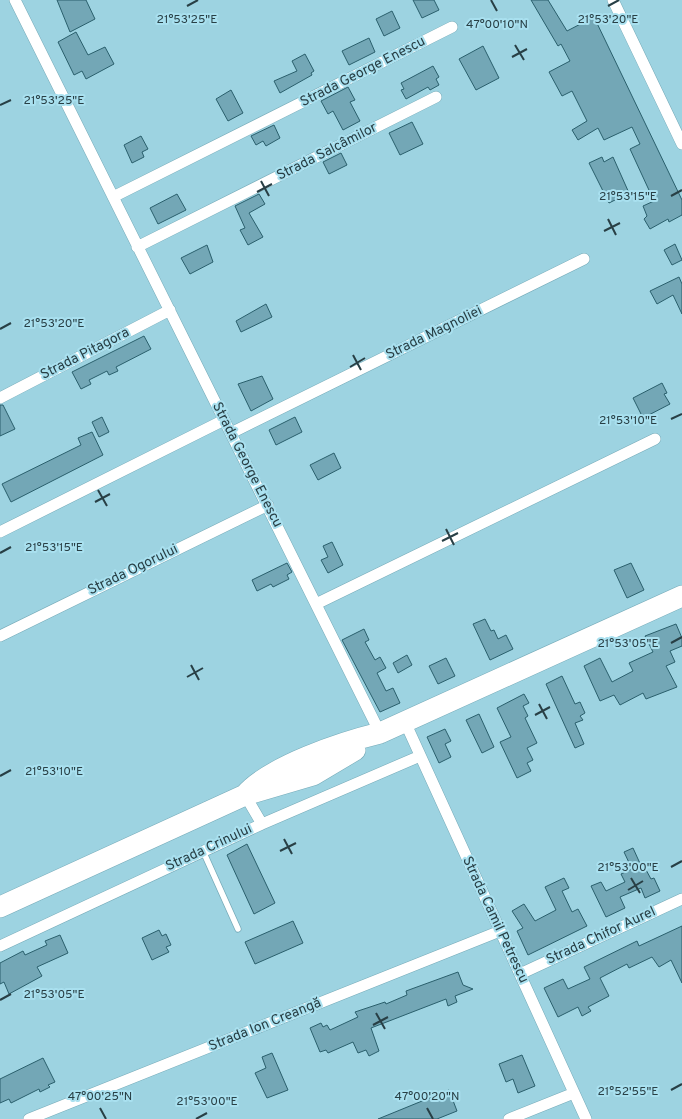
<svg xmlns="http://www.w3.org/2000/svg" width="682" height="1119" font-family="Overpass,sans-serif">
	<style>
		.building { fill: #73a7b6; stroke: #2a5f6c }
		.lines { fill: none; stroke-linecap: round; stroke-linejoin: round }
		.lane-casing { stroke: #75aab8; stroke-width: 7 }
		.street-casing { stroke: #75aab8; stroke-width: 12 }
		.highway-casing { stroke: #75aab8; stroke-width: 22 }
		.lane { stroke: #fff; stroke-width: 5.5 }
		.street { stroke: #fff; stroke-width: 11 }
		.highway { stroke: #fff; stroke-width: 21 }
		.ticks { fill: none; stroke: #283f45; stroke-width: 2 }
		.labels { text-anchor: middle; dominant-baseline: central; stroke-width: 4; stroke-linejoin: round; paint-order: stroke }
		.street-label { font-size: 14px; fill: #283f45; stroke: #a9e0ef }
		.ticks-label { font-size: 12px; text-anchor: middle; fill: #283f45; stroke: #a9e0ef; stroke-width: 4; stroke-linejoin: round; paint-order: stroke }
	</style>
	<rect width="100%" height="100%" fill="#9dd3e1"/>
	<!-- building -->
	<path class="building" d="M57,0H86L95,19L70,32Z
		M413,0H434L439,10L422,18Z
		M531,0H548L567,31L594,17L682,200V215L669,222L668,219L650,229L644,219L647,216L643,206L654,201L630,149L640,144L632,127L604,140L598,128L578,140L572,130L587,121L572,91L562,96L549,72L570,61L561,44L558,46Z
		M392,11L400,28L384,36L376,19Z
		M76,32L88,55L105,47L114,64L86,79L82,71L74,75L58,42Z
		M369,38L375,52L349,65L342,51Z
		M483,46L499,78L476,90L459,59Z
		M305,54L314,71L311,73L312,75L280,93L274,81L297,71L292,61Z
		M433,66L439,77L436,79L439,85L430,90L428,87L406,99L401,90L404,89L401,83Z
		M348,87L355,100L350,102L360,121L343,130L333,111L328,114L321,101Z
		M231,90L243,113L228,121L216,99Z
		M412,122L423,144L400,155L389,133Z
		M274,125L280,138L266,146L263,141L256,145L251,136Z
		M141,136L148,149L142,152L144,157L132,163L124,145Z
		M341,153L347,165L329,174L323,162Z
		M602,157L604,162L613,157L629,193L609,203L589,163Z
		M177,194L186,210L158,224L150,208Z
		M259,194L265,204L249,213L263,237L248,245L240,230L245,228L235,206Z
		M675,244L682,260L672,265L664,250Z
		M207,245L213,262L190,274L181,258Z
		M679,277L682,284V314L673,295L657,304L650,291Z
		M266,304L272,317L241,332L236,321Z
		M144,336L151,349L116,367L118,371L109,375L107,371L89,380L91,384L81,389L72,372Z
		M262,376L273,399L251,411L238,384Z
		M662,383L667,393L664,394L670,404L643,418L633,398Z
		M0,405H3L15,429L0,436Z
		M102,417L109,432L99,437L92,422Z
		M295,417L302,432L276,445L269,430Z
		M92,432L103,455L11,502L2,484L81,445L78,438Z
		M334,453L341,468L318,480L310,465Z
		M332,542L343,565L328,573L321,560L328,557L323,546Z
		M287,563L292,572L287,575L289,579L273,587L271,584L257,591L252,580Z
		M631,563L644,590L627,598L614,570Z
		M485,619L491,631L494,630L498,639L506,635L513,649L490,660L473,624Z
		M676,624L682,638V646L670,651L675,662L666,666L677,687L646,699L643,693L620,705L614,695L600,701L584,666L600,658L612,682L633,671L629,663L653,652L645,636Z
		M364,629L369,640L365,642L375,660L380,657L386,668L377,673L386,691L393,688L400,703L380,712L342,640Z
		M407,655L412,665L398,673L393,663Z
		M446,658L455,676L438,684L429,666Z
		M562,676L575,704L580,702L585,713L580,716L583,720L575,723L584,744L575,748L546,684Z
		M524,694L529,703L523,706L528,716L525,718L537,743L527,748L533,760L527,763L531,771L517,778L500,742L511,737L497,708Z
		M479,714L494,747L482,753L466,720Z
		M445,729L451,741L445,744L451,757L439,763L427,737Z
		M247,844L275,903L254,914L227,855Z
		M633,848L643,870L645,868L651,879L654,878L660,891L645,898L641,888L620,897L625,908L606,917L591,886L601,882L606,891L625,882L621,874L632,869L624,852Z
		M564,878L569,888L562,891L572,912L578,909L587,926L528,955L517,931L523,928L512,911L524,904L535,921L556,910L545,887Z
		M293,921L303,943L255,964L245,942Z
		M682,926V983L671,960L659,967L652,957L629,968L627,964L600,978L609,996L588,1007L591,1011L582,1016L578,1007L558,1017L544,988L563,979L568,989L590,979L584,967L637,941L639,946Z
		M159,930L162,936L166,934L171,945L166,947L169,952L152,960L142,938Z
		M60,935L68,953L37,967L42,976L9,994L4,982L0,984V963L23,951L25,955L47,945L45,941Z
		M458,972L463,985L473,989L455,996L457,1002L448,1006L446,999L371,1028L379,1051L369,1056L366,1050L358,1053L353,1042L328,1053L326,1050L320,1052L310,1028L321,1023L323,1027L327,1025L330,1030L358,1017L355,1012L385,1002L386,1004L407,995L406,991Z
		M272,1053L288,1090L267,1098L255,1073L266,1068L262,1057Z
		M522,1055L535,1086L518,1093L513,1079L506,1082L499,1064Z
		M43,1058L55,1082L48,1085L50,1087L40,1092L39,1089L11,1103L9,1099L0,1103V1079Z
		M449,1090L457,1111L437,1119H378Z"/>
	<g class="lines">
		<!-- lane casing -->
		<g class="lane-casing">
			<path id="lane" d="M203,851L238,929"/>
		</g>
		<!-- street casing -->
		<g class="street-casing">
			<path id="street" d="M15,0L380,733
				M613,0L682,144
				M113,197L452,27
				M137,247L436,97
				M0,398L170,310
				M231,433L584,259
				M0,532L224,420
				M316,604L655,439
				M0,636L268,505
				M405,722L586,1119
				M245,795L262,824
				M0,946L262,824L420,756
				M520,974L682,899
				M29,1119L500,931
				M509,1119L574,1093"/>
		</g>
		<!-- highway casing -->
		<g class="highway-casing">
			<path id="highway" d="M245,795C270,766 343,742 380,733L682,596
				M0,907L245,795L313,775L355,750"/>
		</g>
		<!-- lane -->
		<use href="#lane" class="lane"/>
		<!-- street -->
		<use href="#street" class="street"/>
		<!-- highway -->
		<use href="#highway" class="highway"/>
	</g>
	<!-- ticks -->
	<path class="ticks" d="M491,0L497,11M187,6L198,0M608,6L619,0M515,45L524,60M512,57L527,49M0,105L11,100M261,181L269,196M257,192L272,184M671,196L682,190M608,219L616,235M604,231L620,223M0,329L11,323M353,355L361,370M350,367L365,358M671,419L682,414M98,490L107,506M95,502L110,494M446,529L454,545M442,541L458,533M0,553L11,547M671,643L682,637M191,665L199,680M187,677L203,668M539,704L547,719M535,715L550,707M0,776L11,770M284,839L292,854M280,851L296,843M671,867L682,861M631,878L640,893M628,890L643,881M0,1000L11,994M376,1013L385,1029M373,1025L388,1017M671,1090L682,1084M100,1108L106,1119M427,1108L433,1119M196,1119L207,1113"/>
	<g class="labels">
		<!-- street labels -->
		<g class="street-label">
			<text transform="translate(363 72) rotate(-27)">Strada George Enescu</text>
			<text transform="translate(327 152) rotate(-27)">Strada Salcâmilor</text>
			<text transform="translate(434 333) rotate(-26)">Strada Magnoliei</text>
			<text transform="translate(85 354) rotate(-27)">Strada Pitagora</text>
			<text transform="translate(247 465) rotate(63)">Strada George Enescu</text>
			<text transform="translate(133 570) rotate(-26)">Strada Ogorului</text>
			<text transform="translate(209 848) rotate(-25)">Strada Crinului</text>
			<text transform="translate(495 920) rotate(65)">Strada Camil Petrescu</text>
			<text transform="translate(601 936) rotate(-25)">Strada Chifor Aurel</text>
			<text transform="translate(265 1025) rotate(-22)">Strada Ion Creangă</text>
		</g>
	</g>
	<g class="ticks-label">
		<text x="187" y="23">21°53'25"E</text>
		<text x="608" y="23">21°53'20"E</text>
		<text x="497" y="28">47°00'10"N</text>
		<text x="54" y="104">21°53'25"E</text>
		<text x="628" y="200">21°53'15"E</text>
		<text x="54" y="327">21°53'20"E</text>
		<text x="628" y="424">21°53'10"E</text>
		<text x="54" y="551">21°53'15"E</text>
		<text x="628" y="647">21°53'05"E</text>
		<text x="54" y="775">21°53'10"E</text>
		<text x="628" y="871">21°53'00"E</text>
		<text x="54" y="998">21°53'05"E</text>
		<text x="628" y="1095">21°52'55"E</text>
		<text x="100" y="1100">47°00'25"N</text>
		<text x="427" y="1100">47°00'20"N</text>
		<text x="207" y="1105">21°53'00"E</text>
	</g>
</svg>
